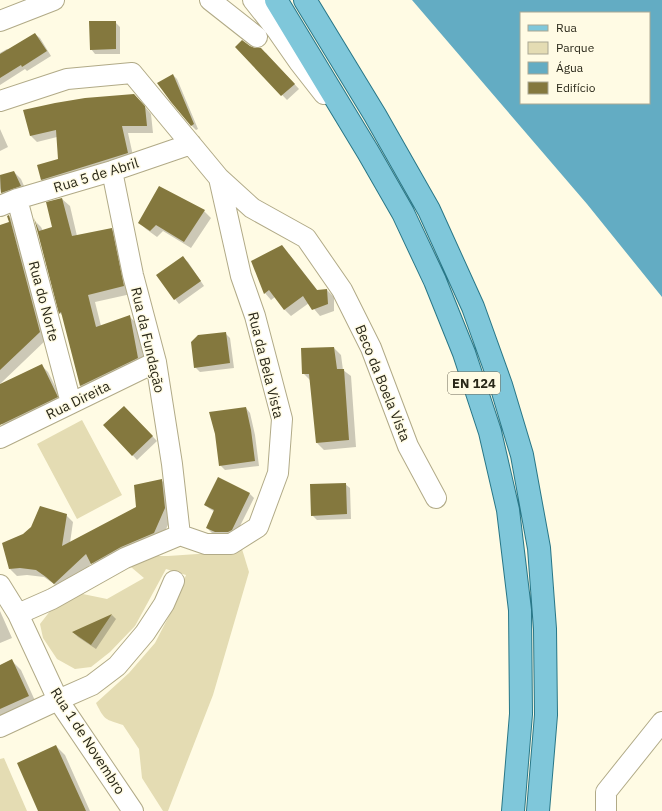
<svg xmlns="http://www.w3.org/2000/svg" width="662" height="811" font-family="'IBM Plex Sans',sans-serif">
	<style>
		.green { fill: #e4dcb3 }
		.water { fill: #63acc3; fill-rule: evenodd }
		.shadow { fill: #0003 }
		.building { fill: #84783e }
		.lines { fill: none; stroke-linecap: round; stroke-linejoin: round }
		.minor-casing { stroke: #b1aa87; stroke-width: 22 }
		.primary-casing { stroke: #297787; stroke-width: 24 }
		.minor { stroke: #fff; stroke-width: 20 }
		.primary { stroke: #7fc7da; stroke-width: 22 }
		.labels { text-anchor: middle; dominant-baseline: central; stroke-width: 3; stroke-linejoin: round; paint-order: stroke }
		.shield { fill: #fffbe4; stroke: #6a6756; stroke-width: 1 }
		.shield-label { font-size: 13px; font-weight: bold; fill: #2a2819 }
		.street-label { font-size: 14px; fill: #2a2819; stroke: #fffbe4 }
	</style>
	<rect width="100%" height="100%" fill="#fffbe4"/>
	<!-- green -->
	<path class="green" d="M82,420L122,495L77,519L37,444Z
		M242,549L249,572L213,695L168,811H163L142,778L139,749L123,725C105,719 105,721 96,703L129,673L155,643L171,612L186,575L166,569L135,626L110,652L91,667L75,669L57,659L43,638L40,624L54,606L78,593L107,599L144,578L131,567L145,556H168L212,553Z
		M4,758L27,811H0V759Z"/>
	<!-- water -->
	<path class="water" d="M412,0H662V297L587,204ZM521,13H649V103H521Z"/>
	<!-- shadow -->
	<path class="shadow" d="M115,22L120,27V54H95L91,49Z
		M35,34L40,38L51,56L27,71L25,69L0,85V53L7,49L9,50Z
		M236,47H249L266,53L299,89L287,100Z
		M173,75L177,79L198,129L196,130L191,125Z
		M141,102L151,114L153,133H128L134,160L48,186L41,180L59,160L57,137L37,142L30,135Z
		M0,129L8,147L0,151Z
		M14,172L21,179L27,193L8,200L1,193L0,188V176Z
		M62,199L70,206L77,236L111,229L119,236L131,294L95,302L101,326L130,317L137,324L145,366L88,393L81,386L63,316L60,313L36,222L41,227L43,231L53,228Z
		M204,211L211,218L191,248L163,231L157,237L146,229L139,222Z
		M9,216L16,223L47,339L0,384V247L20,258Z
		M289,254L318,291L327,290L334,297V311L320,316L309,303L291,316L284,309L275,297L271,300L265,293Z
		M183,258L188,262L204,286L179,304L175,299Z
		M225,333L230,338L234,368L200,372L195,367Z
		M334,348L341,355L343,370L351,376L356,447L324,450L317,443L311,380H310L303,373Z
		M41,365L48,372L64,404L9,431L2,424L0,419V385Z
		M124,407L157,441L137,460L105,425Z
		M246,408L250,413L255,435L259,466L225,470L220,465Z
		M162,481L169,487L172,516L161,540L99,570L92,563L62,591L54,584L44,577L27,575L17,576L10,569L66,515L73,522L70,543L137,507Z
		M345,484L350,488L351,519L317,520L312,515Z
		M250,494L254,498L236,534L221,537L212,533L207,528L215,512L210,509L205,505Z
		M0,611L12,638L0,643Z
		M112,615L116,619L96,649L78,637L74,633Z
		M12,661L21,670L37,705L0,722V666Z
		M56,746L65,755L90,811H39Z"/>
	<!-- building -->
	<path class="building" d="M89,21H116V49L90,50Z
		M35,33L47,51L22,67L21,65L0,78V54Z
		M242,40L250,46L255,48H261L295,84L281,96L235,47Z
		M173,74L194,124L191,126L171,102L157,83Z
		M134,94L145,106L147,126H122L128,153L41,180L37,165L58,159L56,130L30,136L23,110L55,103L85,98Z
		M14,171L21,186L1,193L0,175Z
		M159,186L205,210L184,242L156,225L150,231L138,223Z
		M62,198L72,236L112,228L124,286L88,295L96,327L130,315L138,358L80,386L61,312L59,314L34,218L39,231L52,227L46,202Z
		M9,215L40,332L0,370V225L9,222L7,216Z
		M282,245L317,290L327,289L328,304L312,310L303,296L284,310L269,290L264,294L251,261Z
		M183,256L201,281L174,300L156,275Z
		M226,332L230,363L194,368L191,342L198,335Z
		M334,347L337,369H344L349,440L316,443L309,374H302L301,348Z
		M42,364L58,397L0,425V384Z
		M124,406L153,436L132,456L103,425Z
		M246,407L251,430L255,461L219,466L215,434L209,412Z
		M218,477L250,493L232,530L228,532H215L206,528L214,510L204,505Z
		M162,479L165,508L154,533L121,547L91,564L86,554L54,584L46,577L36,570L20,568L9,569L2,543L23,534L31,527L40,506L67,514L62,546L136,507L134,485Z
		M346,483L347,514L311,516L310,484Z
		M112,614L91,645L72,632Z
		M12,659L29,696L0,709V665Z
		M56,745L86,811H38L17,763Z"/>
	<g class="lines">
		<!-- minor casing -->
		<g class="minor-casing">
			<path id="minor" d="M210,0L257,37
				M253,0L276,29L299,62L324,94
				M0,21L54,0
				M0,101L67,79L132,73L219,178L252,208L306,238L342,290L371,348L408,446L436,498
				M112,171L133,275L156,362L172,464L180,535
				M17,199L71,403
				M0,206L17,199L112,171L191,144
				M0,438L156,362
				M0,585L18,614L58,700L133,811
				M18,614L52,599L125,558L180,535L206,544H231L258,527L278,473L282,419L255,316L241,276L219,178
				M0,727L58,700L92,685L117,666L145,633L164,604L174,581
				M606,811V792L662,722"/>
		</g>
		<!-- primary casing -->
		<g class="primary-casing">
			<path id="primary" d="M276,0L368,152L403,213L435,281L464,353L490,432L508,510L520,610L521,714L513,811
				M305,0L375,115L429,210L473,307L501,385L522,455L539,548L545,629L546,715L538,811"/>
		</g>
		<!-- minor -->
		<use href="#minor" class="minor"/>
		<!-- primary -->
		<use href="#primary" class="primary"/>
	</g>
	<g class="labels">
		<!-- shield labels -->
		<rect class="shield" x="448" y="372" width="52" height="22" rx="3"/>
		<g class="shield-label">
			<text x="474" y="383">EN 124</text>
		</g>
		<!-- street labels -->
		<g class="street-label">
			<text transform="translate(96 175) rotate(-17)">Rua 5 de Abril</text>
			<text transform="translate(44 301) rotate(75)">Rua do Norte</text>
			<text transform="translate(148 340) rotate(77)">Rua da Fundação</text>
			<text transform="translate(266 365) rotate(76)">Rua da Bela Vista</text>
			<text transform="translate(383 383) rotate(68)">Beco da Boela Vista</text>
			<text transform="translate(78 400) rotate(-26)">Rua Direita</text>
			<text transform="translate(88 741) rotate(57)">Rua 1 de Novembro</text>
		</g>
	</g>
	<!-- legend -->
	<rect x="520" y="12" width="130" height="92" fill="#fffbe4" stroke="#aaa793"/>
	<rect x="528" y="25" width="20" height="6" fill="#7fc7da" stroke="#aaa793"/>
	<text x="556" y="32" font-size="12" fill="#2a2819">Rua</text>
	<rect x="528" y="42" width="20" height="12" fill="#e4dcb3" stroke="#aaa793"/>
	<text x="556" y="52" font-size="12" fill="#2a2819">Parque</text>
	<rect x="528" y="62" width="20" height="12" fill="#63acc3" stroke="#aaa793"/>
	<text x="556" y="72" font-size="12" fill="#2a2819">Água</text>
	<rect x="528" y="82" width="20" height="12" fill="#84783e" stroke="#aaa793"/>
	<text x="556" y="92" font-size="12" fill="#2a2819">Edifício</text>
</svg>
